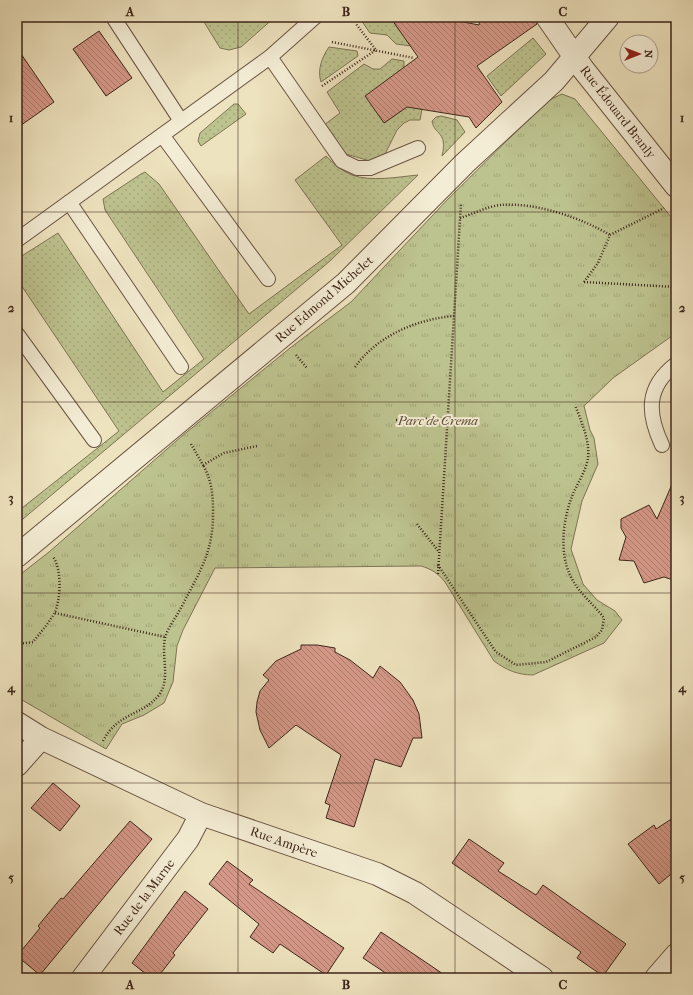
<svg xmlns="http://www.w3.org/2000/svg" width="693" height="995" font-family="'IM FELL French Canon',serif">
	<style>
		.grass { fill: url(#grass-dots); stroke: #7e7454 }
		.park { fill: url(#park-tufts); stroke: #7e7454 }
		.building { fill: url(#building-back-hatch); stroke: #3e261a }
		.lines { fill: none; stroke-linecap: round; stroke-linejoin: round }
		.lane-casing { stroke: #6a5543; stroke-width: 16 }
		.street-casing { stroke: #6a5543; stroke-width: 24 }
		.path { stroke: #3e261a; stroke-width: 2.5; stroke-dasharray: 1 2; stroke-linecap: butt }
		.lane { stroke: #f4edd5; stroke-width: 14 }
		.street { stroke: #f4edd5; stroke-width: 22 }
		.grid { fill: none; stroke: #3e261a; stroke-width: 1; stroke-opacity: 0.55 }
		.labels { text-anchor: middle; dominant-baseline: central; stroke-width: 4; stroke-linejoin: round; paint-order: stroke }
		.street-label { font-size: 13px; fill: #3e261a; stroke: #f4edd5 }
		.park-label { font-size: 13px; font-style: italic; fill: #5e4d37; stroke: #f4edd5 }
		.neatline { fill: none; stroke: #3e261a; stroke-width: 1.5 }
		.grid-label { font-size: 13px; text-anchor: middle; font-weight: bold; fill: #3e261a }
	</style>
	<defs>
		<pattern id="grass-dots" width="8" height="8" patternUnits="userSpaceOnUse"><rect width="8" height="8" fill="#bdc38f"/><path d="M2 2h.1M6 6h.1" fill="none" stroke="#a4a77b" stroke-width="1.8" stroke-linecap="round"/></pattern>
		<pattern id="park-tufts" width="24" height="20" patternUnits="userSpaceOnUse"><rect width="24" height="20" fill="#bdc38f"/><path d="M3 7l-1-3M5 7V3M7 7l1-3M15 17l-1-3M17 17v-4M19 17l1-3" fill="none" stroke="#a4a77b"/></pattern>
		<pattern id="building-back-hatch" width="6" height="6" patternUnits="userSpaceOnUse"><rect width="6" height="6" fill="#d59888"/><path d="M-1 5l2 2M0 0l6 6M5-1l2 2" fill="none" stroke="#ae7c6e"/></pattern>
	</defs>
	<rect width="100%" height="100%" fill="#eee3bf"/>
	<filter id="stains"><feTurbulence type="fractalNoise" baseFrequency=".005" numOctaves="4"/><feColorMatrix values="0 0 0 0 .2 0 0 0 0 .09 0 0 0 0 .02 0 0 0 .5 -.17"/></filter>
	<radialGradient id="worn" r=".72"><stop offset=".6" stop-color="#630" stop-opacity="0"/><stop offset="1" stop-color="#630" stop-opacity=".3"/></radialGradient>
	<!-- grass -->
	<path class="grass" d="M201,17H275L241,47L229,50L220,48Z
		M364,17H390L411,46L396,44L387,35L370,33L361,20Z
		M533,38L546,54L501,96L487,76Z
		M329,47L357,51L358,56L321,82C317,70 322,57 329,47Z
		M392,59L404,61V68L366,96L384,123L414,102L423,104L420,120H410L404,123L397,130L385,154L370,161L346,154L324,125L340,113L327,92L364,64L373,69H380Z
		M234,104H238L246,114L201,146L198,141L200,133Z
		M441,116L457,120L465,132L442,156C448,131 434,135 432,121L436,117Z
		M326,156C334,164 342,171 352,175C371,182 397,177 418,175L330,261L17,524V512L119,431L17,279V259L58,233L163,392L204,359L105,210L103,199L141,174L145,172L159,184L249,314L342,245L295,180Z"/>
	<!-- park -->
	<path class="park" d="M562,94L575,99L676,223V333L613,378L584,406L590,430L594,438L598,464L582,501L571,549L583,584L597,600L615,611L622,620L604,643L533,675C518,675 506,670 494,661L445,582C438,573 431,569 421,566L215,568L183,630L177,646L173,682L164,703L144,715L122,724L106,749L17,697V577L49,552L182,436L290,348L351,302L448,199L547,101Z"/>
	<!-- building -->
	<path class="building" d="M390,17H438L479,25L480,19L485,20L490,17H535L537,24L477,66L502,102L476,128L469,117L407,107L384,123L365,96L418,57Z
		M99,31L132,78L106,96L73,49Z
		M17,48L54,102L17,128Z
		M676,475V581L664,577L644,583L634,561L619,560L626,537L621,528V519L649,505L657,519Z
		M301,645H317L335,648V652L350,660L373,678L380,666L400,682L413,700L419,714L422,738H413L401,767L375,759L354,827L326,818L330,805L325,803L341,755L296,725L269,748L260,730L256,712L257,702L260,691L269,680L263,675L276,661L301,649Z
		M53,783L80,806L60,831L31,808Z
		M676,816V870L659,884L628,844L654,825L656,829Z
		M130,821L152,839L40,975L17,956L40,928L38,926L61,898L63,899Z
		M469,839L504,863L498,871L536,895L543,885L626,944L603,976L577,958L581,952L452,863Z
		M227,861L253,880L249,884L344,948L326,975L280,944L273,953L250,937L259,924L209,884Z
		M185,891L208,909L173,953L175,955L157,978H151L132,963Z
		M381,932L449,978H393L363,958Z"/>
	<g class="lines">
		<!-- lane casing -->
		<g class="lane-casing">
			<path id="lane" d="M113,17L181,121
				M315,17L270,57L342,161L357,168H370L418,148
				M162,135L268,279
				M69,202L181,367
				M17,240L270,57
				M17,334L94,440
				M662,445C647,413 646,387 676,364"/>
		</g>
		<!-- street casing -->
		<g class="street-casing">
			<path id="street" d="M547,17L583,69L676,186
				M17,556L346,283L465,163L554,81L608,17
				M17,723L41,738L201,814L377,874L415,893L542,978
				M17,765L41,738
				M83,978L188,839L201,814
				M656,978L676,955"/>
		</g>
		<!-- path -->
		<path class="path" d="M332,42L414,58
			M322,86L376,50L356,24
			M460,218C473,214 488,206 501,205C535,202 582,218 610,235
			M584,282L598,263L610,235L664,208
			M584,282L676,287
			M296,355L307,368
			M355,367C377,336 417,319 454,316
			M396,420L447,418
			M191,444L203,465L224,453L257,446
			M417,524L439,552
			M438,565L496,652L516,665L546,662L596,637L602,630L604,618C593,603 578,593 570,575C559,551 563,518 573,494C578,482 586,471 588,458C590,440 581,421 575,405
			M438,574L461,203
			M55,613L165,637
			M17,644L33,642C40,633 48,624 54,614C61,602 62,568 53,557
			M103,741C118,712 144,715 159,695C171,678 161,656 165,638C168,627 177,616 182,606C201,569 214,551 213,509C213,493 211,479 203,465"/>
		<!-- lane -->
		<use href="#lane" class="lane"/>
		<!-- street -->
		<use href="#street" class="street"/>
	</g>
	<!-- grid -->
	<path class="grid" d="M238,17V978M455,17V978M17,212H676M17,402H676M17,593H676M17,783H676"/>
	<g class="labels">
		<!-- street labels -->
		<g class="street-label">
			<text transform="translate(618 112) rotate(52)">Rue Édouard Branly</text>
			<text transform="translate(324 299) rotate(-41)">Rue Edmond Michelet</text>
			<text transform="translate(284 842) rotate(19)">Rue Ampère</text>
			<text transform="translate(144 897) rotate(-53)">Rue de la Marne</text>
		</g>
		<!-- park labels -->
		<g class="park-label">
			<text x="438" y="420">Parc de Crema</text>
		</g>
	</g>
	<!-- margin -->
	<rect width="693" height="995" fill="none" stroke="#eee3bf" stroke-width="44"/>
	<!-- north arrow -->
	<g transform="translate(639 54) rotate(90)"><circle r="19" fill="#f4edd5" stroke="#ab9d8a"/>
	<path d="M0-3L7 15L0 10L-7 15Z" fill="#8f2418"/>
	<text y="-6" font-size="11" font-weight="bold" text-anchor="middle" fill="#3e261a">N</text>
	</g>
	<rect x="22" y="22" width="649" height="951" class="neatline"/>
	<g class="grid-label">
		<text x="130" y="16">A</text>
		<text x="346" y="16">B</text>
		<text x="563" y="16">C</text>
		<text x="11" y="122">1</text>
		<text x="682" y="122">1</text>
		<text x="11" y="312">2</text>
		<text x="682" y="312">2</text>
		<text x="11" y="502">3</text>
		<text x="682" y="502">3</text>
		<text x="11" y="692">4</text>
		<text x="682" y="692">4</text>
		<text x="11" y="882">5</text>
		<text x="682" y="882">5</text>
		<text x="130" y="989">A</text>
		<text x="346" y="989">B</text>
		<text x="563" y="989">C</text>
	</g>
	<rect width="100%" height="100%" filter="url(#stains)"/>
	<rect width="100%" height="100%" fill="url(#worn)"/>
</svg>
